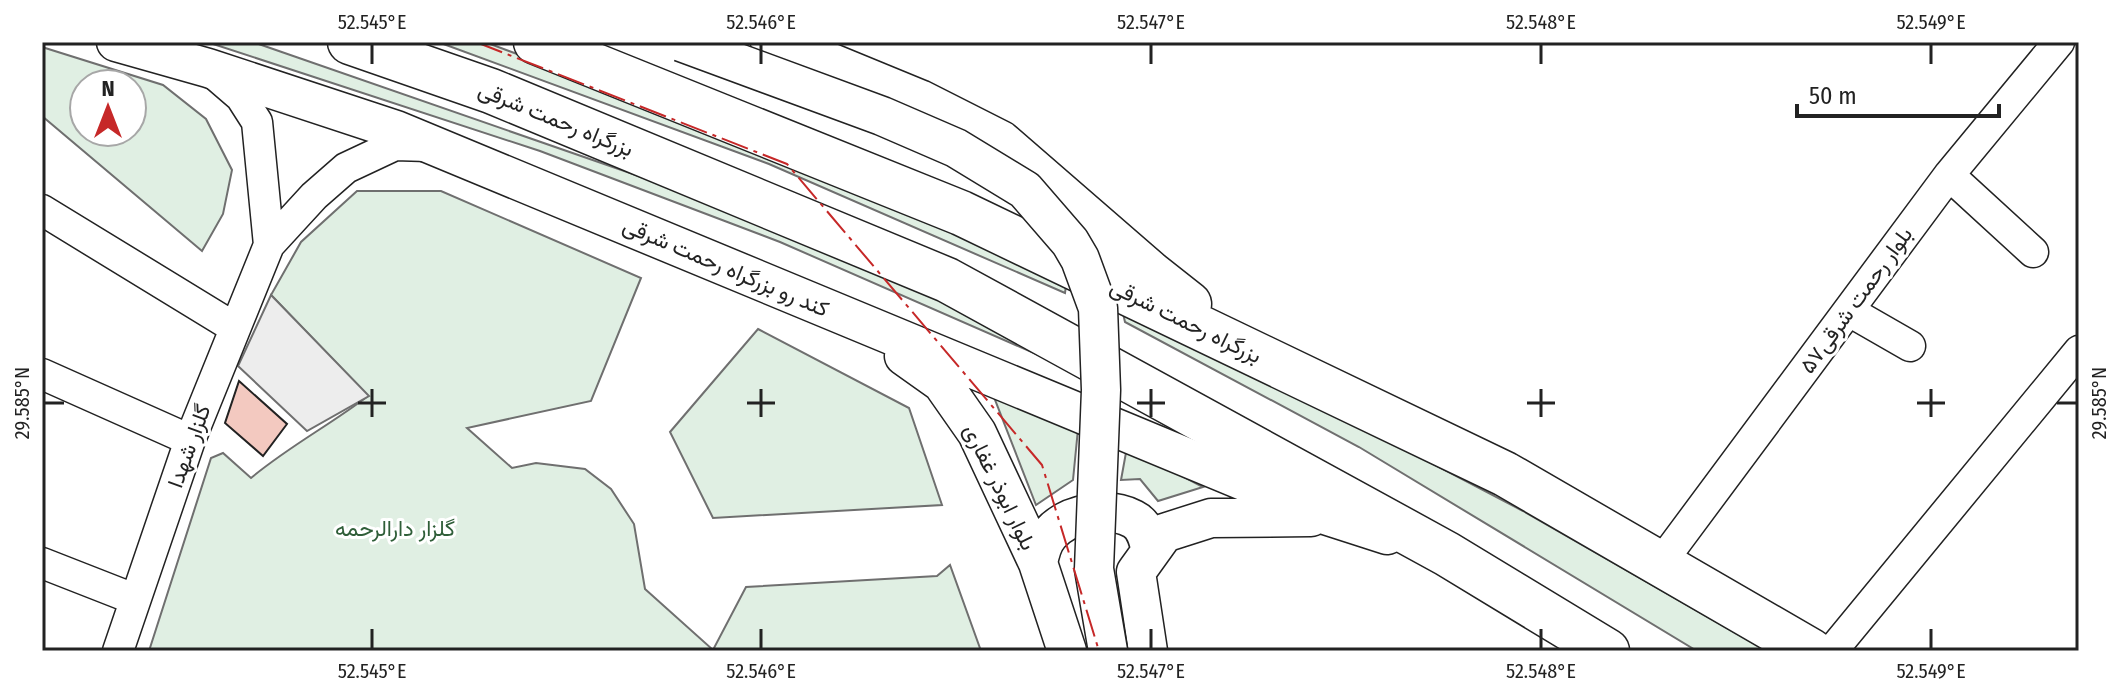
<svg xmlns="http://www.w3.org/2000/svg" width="2121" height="693" font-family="'Fira Sans Condensed',Vazirmatn,sans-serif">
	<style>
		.green { fill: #e0efe3; stroke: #6f6f6f; stroke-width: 2; fill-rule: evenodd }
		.parking { fill: #ededed; stroke: #6f6f6f; stroke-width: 2 }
		.building { fill: #f3c9c0; stroke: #222; stroke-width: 2 }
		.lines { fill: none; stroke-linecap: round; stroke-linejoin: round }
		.minor-casing { stroke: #222; stroke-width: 33 }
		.major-casing { stroke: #222; stroke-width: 41 }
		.highway-casing { stroke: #222; stroke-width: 47 }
		.minor { stroke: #fff; stroke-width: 30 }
		.major { stroke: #fff; stroke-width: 38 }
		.highway { stroke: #fff; stroke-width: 44 }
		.major-bridge-casing { stroke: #222; stroke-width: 41; stroke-linecap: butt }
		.major-bridge { stroke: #fff; stroke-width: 38 }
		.power { stroke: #c62828; stroke-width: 2; stroke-dasharray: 28 6 4 6; stroke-linecap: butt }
		.ticks { fill: none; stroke: #222; stroke-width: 3 }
		.labels { text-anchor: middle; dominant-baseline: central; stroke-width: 6; stroke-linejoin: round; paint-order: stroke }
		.street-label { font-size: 22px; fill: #222; stroke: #fff }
		.park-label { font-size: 22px; fill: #2f5e38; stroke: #fff }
		.neatline { fill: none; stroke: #222; stroke-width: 3 }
		.ticks-label { font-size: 20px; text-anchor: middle; fill: #222 }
	</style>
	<rect width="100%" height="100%" fill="#fff"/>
	<!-- green -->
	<path class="green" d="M207,42H253L705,199L1010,330L1075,371L780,242L540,151Z
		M438,42H485L835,173L1067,278L1065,293L769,164Z
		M42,47L163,85L206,119L232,170L223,214L202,251L42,116ZM132,84V132H84V84Z
		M357,191H441L641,278L591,401L467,428L512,468L536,463L585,469L611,489L634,524L645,589L713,650L746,587L937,576L950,565L981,651H149L211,458L223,453L251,478C288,447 330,425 368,396L271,295L301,242Z
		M1120,300L1523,511L1767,651H1697L1359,447L1125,322Z
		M758,329L909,408L942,505L713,518L670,432Z
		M992,392L1078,429L1073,480L1036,505Z
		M1127,447L1203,487L1158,501L1140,479L1121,480Z"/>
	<!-- parking -->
	<path class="parking" d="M271,295L369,396L307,431L238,366Z"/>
	<!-- building -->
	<path class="building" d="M239,381L287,424L263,456L225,423Z"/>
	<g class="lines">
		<!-- minor casing -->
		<g class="minor-casing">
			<path id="minor" d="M212,72L241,97L257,122L269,245L314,196L346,168L395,145L428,146
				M1949,175L2033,252
				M42,210L235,328
				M1849,311L1910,346
				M42,374L190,440
				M42,563L134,599
				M1660,564L1949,175L2059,42
				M118,651L190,440L269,245
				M1832,651L2079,351"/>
		</g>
		<!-- major casing -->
		<g class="major-casing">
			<path id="major" d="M116,42L208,68L396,130L1328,516L1387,535
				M904,356L942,383L977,433L1038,563L1067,651
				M1038,563C1040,553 1043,541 1050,534C1068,513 1108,506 1133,519C1145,525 1148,538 1151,551
				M1148,651L1136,572L1164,533L1211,518L1311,517"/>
		</g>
		<!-- highway casing -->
		<g class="highway-casing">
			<path id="highway" d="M350,42L491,91L947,280L1447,554L1607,651
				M536,42L961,213L1505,474L1811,651
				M773,42L919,102L1000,143L1151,274L1189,304"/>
		</g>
		<!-- minor -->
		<use href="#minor" class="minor"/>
		<!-- major -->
		<use href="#major" class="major"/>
		<!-- highway -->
		<use href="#highway" class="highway"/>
		<!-- major-bridge casing -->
		<g class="major-bridge-casing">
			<path id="major-bridge" d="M681,42L882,116L956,148L1025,190L1070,242L1080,259L1098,308L1101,390L1094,569L1108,651"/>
		</g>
		<!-- major-bridge -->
		<use href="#major-bridge" class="major-bridge"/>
		<!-- power -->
		<path class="power" d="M476,42L787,164L1042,465L1099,651"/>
	</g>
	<!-- ticks -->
	<path class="ticks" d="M372,44V64M761,44V64M1151,44V64M1541,44V64M1931,44V64M372,389V417M761,389V417M1151,389V417M1541,389V417M1931,389V417M44,403H64M358,403H386M747,403H775M1137,403H1165M1527,403H1555M1917,403H1945M2057,403H2077M372,629V649M761,629V649M1151,629V649M1541,629V649M1931,629V649"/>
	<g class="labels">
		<!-- street labels -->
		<g class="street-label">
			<text transform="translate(556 119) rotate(22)">بزرگراه رحمت شرقی</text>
			<text transform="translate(726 267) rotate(23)">کند رو بزرگراه رحمت شرقی</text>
			<text transform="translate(1856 300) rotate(-54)">۵۷بلوار رحمت شرقی</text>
			<text transform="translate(1186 321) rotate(26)">بزرگراه رحمت شرقی</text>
			<text transform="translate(189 446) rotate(-70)">گلزار شهدا</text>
			<text transform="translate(1000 487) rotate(64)">بلوار ابوذر غفاری</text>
		</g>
		<!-- park labels -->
		<g class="park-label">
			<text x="395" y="528">گلزار دارالرحمه</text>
		</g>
	</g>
	<!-- border -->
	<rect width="2121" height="693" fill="none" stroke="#ffffff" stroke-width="88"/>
	<!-- north arrow -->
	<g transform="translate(108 108)"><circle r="38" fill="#ffffff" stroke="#a7a7a7" stroke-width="2"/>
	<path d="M0-6L14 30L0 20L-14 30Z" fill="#c62828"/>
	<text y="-12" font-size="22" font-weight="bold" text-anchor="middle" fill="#222222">N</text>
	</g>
	<!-- scale -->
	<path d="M1797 104v12h202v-12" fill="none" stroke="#222222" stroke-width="4"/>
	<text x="1809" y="104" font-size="24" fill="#222222" stroke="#ffffff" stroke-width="6" paint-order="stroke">50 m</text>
	<rect x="44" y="44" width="2033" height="605" class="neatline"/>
	<g class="ticks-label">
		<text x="372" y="29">52.545°E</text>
		<text x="761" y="29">52.546°E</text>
		<text x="1151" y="29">52.547°E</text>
		<text x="1541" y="29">52.548°E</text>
		<text x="1931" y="29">52.549°E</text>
		<text transform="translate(22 403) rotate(-90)" y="7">29.585°N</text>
		<text transform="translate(2099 403) rotate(-90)" y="7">29.585°N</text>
		<text x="372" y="678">52.545°E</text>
		<text x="761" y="678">52.546°E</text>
		<text x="1151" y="678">52.547°E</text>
		<text x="1541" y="678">52.548°E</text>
		<text x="1931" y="678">52.549°E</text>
	</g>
</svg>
